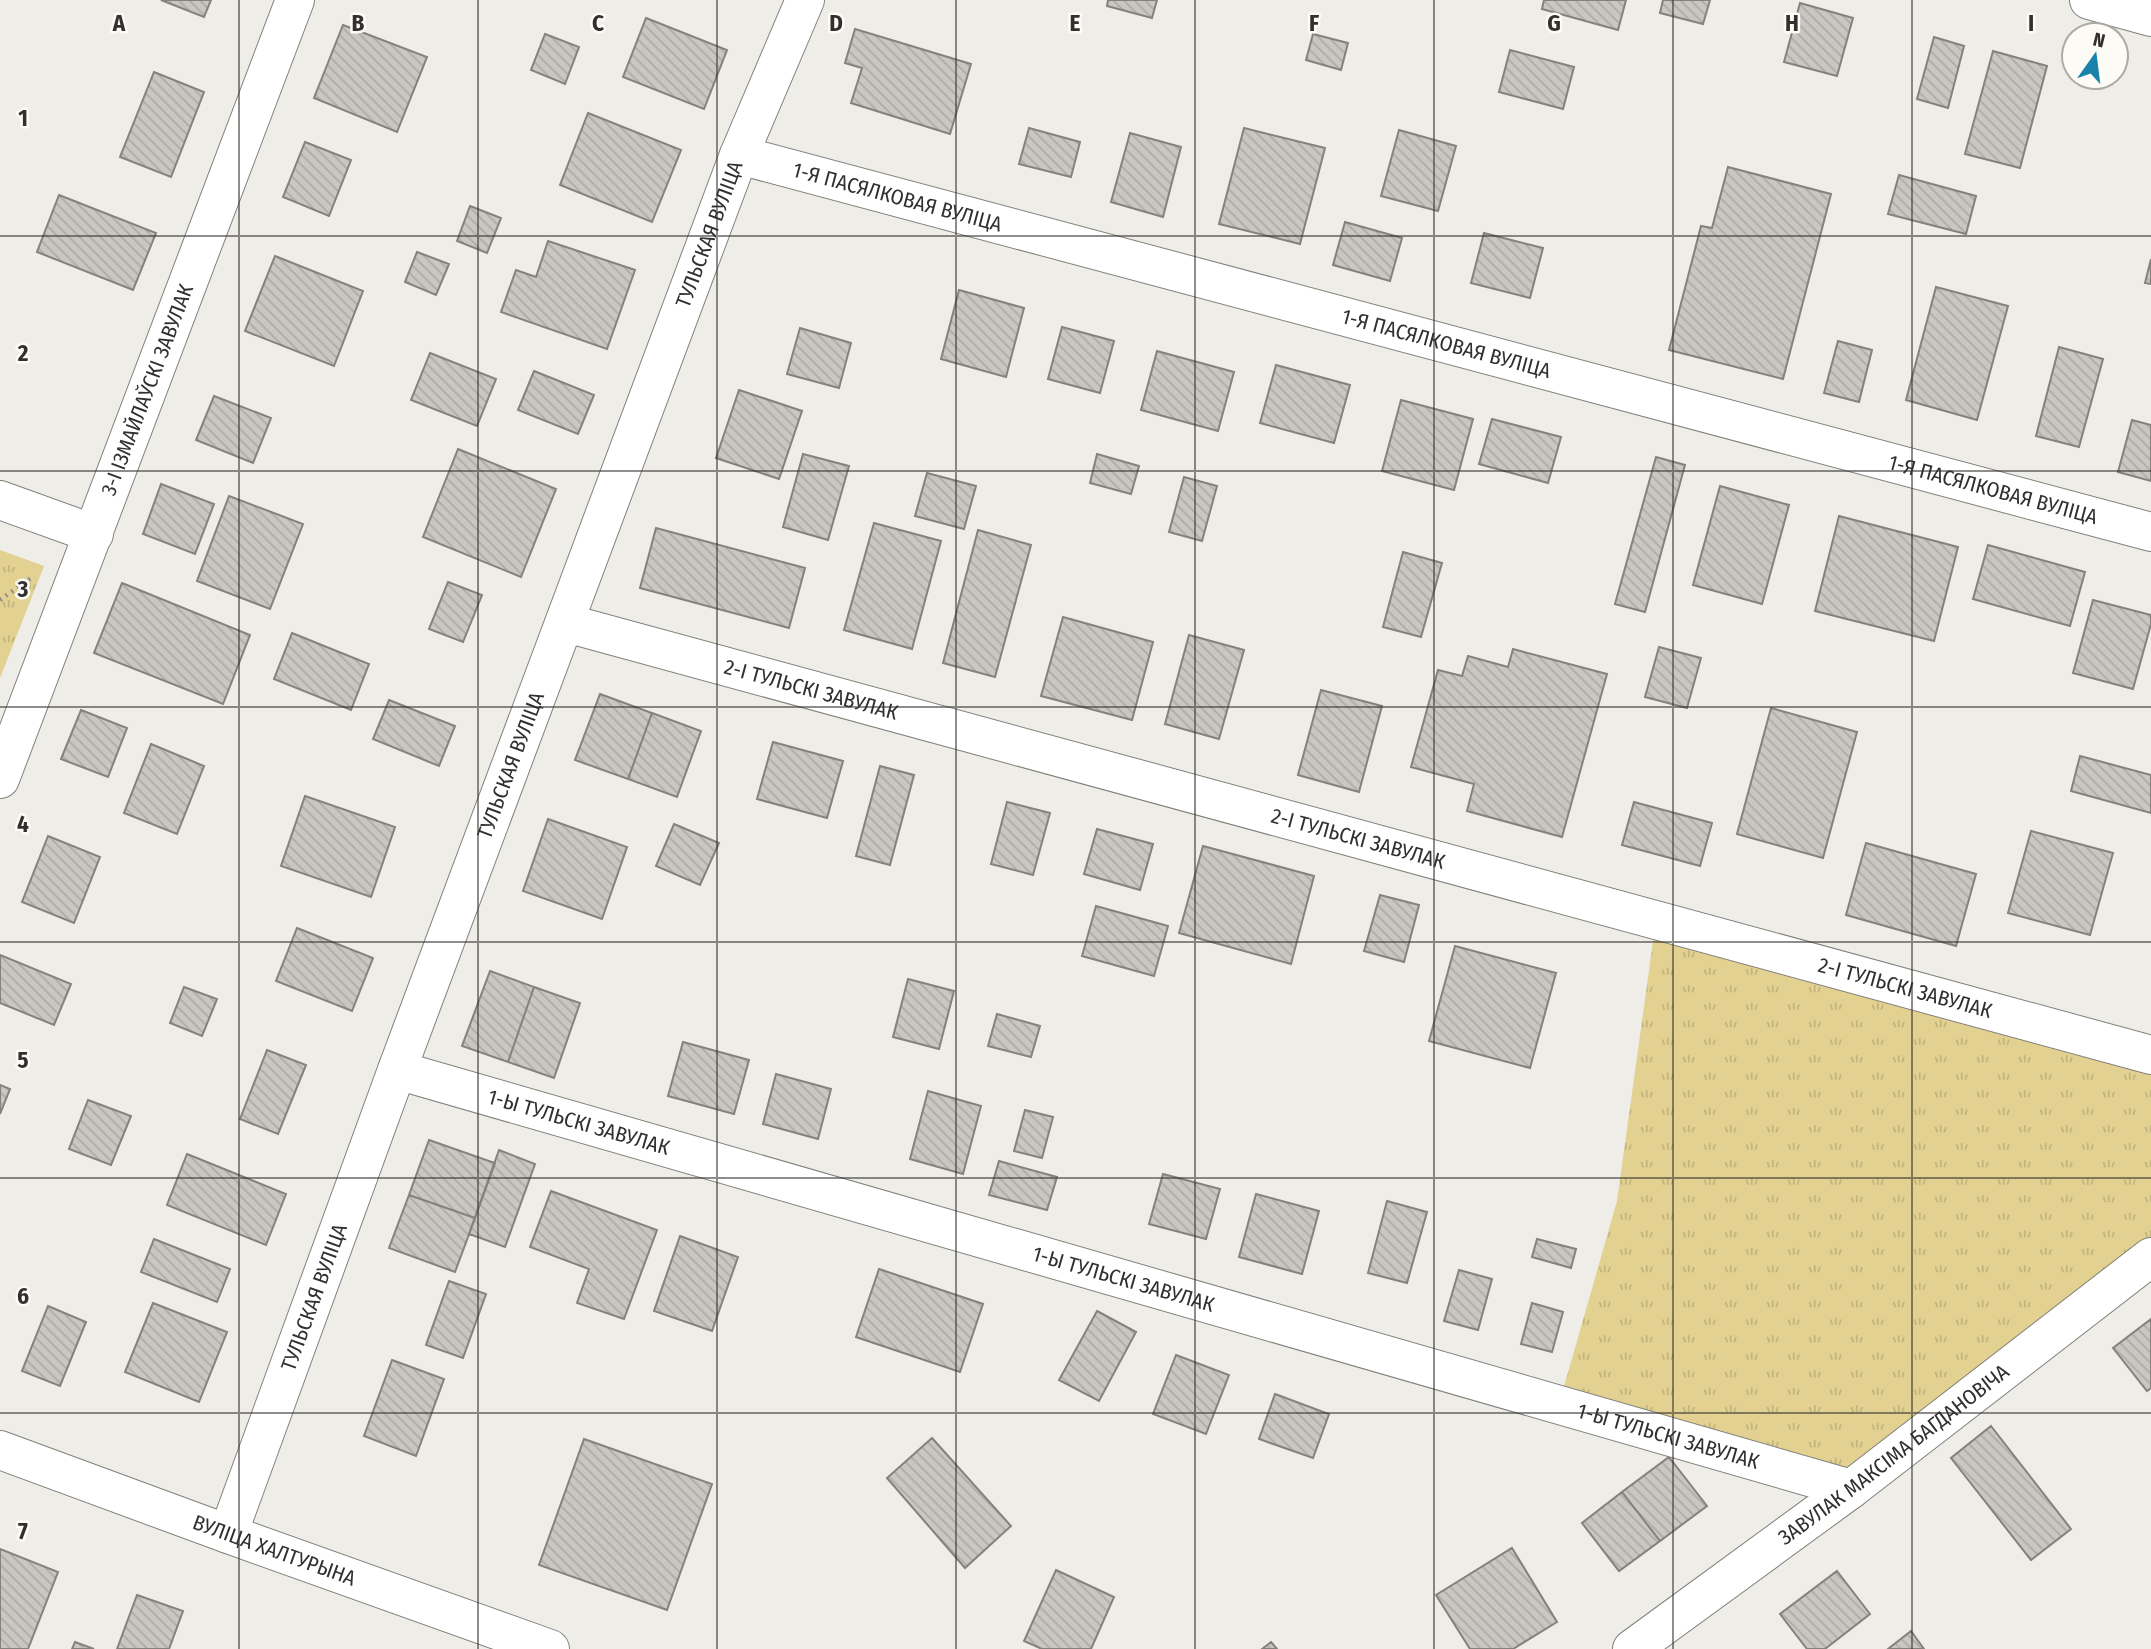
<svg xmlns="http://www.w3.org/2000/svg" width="2151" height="1649" font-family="'Fira Sans Condensed',sans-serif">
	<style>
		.park { fill: url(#park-tufts) }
		.building { fill: url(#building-back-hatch); stroke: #83827d; stroke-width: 2 }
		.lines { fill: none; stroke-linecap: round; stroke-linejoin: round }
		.minor-casing { stroke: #81807b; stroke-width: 40 }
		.path { stroke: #908e8b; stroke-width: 4.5; stroke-dasharray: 2 5; stroke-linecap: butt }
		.minor { stroke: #fff; stroke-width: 38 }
		.grid { fill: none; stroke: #31302e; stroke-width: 2; stroke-opacity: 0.55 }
		.labels { text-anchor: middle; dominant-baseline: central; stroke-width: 5; stroke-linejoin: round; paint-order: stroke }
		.street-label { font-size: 21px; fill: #31302e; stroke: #fcfbf5 }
		.grid-label { font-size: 23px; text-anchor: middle; font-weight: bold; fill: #31302e; stroke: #fcfbf5; stroke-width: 5; stroke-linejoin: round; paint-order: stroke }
	</style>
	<defs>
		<pattern id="park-tufts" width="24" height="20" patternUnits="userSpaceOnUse" patternTransform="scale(1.75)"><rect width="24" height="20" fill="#e2d190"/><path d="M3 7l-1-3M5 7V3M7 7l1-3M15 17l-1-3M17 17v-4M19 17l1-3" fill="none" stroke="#c2b47c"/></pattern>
		<pattern id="building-back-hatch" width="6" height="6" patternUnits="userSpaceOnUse" patternTransform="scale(1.75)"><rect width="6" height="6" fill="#c8c7c1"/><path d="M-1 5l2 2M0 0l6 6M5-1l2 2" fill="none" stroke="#acaba6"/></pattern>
	</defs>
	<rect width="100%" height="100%" fill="#efede8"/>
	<!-- park -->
	<path class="park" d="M0,550L44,566L0,678Z
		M1656,920L2151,1055V1257L1851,1489L1559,1404L1617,1201Z"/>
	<!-- building -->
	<path class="building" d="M161,0H211L204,17Z
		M1108,0H1157L1152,18L1107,6Z
		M1544,0H1626L1618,30L1542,9Z
		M1663,0H1710L1703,24L1660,13Z
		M1800,3L1853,18L1837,76L1784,62Z
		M646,18L727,50L704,109L623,77Z
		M343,25L427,57L397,132L314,98Z
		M855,29L971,64L950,134L851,103L862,68L845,63Z
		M545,34L579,47L565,84L531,70Z
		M1313,34L1348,43L1341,70L1306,60Z
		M1934,37L1964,46L1948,108L1917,99Z
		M1510,50L1574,67L1563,109L1499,92Z
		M1993,51L2047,66L2020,168L1965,154Z
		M154,72L204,92L171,177L120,157Z
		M588,113L681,150L652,222L560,185Z
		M1029,128L1080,142L1071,177L1019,164Z
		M1244,128L1325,148L1300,244L1219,224Z
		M1399,130L1456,146L1438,211L1381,196Z
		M1130,133L1181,147L1163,217L1111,202Z
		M305,142L351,160L329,216L283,197Z
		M1728,167L1831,194L1783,379L1669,350L1701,226L1712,228Z
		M1899,175L1976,196L1966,234L1888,214Z
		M59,195L156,233L133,290L37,252Z
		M470,206L501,218L487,253L457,241Z
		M1345,222L1402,238L1390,281L1333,265Z
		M1484,233L1543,248L1530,298L1471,283Z
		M548,241L635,270L607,349L501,312L516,270L536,277Z
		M417,252L449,264L436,295L405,282Z
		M275,256L363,291L334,366L245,331Z
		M2151,259V284L2145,283Z
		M1936,287L2008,306L1977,420L1906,400Z
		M959,290L1024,308L1006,377L941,359Z
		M1062,327L1114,341L1100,393L1048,379Z
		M800,328L851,343L839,388L787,374Z
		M1838,341L1872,350L1859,402L1824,393Z
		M2059,347L2103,359L2079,447L2036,436Z
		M1157,351L1234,372L1218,431L1141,410Z
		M430,353L496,379L477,426L411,400Z
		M1276,365L1350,385L1334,443L1260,423Z
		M534,371L594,395L578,434L518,410Z
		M739,390L802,411L779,479L716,458Z
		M214,396L271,418L253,463L196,440Z
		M1401,400L1473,419L1454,490L1382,471Z
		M1492,419L1561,437L1548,483L1479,464Z
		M2132,420L2151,425V481L2118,472Z
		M458,449L556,489L521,577L423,537Z
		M803,454L849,466L828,540L783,527Z
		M1097,454L1139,466L1131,494L1090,483Z
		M1656,457L1685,465L1645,612L1615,604Z
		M927,473L976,486L964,529L915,516Z
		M1184,477L1217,486L1202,541L1169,532Z
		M161,484L214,504L195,554L143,534Z
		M1720,486L1789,505L1762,604L1693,585Z
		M229,496L303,524L270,609L197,581Z
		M1839,516L1958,547L1934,641L1815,611Z
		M874,523L941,541L912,649L844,630Z
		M656,528L805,568L789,628L640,588Z
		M978,530L1031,545L995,677L943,663Z
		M1988,545L2085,572L2070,626L1973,599Z
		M1403,552L1442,563L1421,637L1383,627Z
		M448,582L482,595L463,642L429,629Z
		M122,583L250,635L223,704L94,653Z
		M2093,600L2151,615V624L2133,689L2073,673Z
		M1063,617L1153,642L1132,720L1041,696Z
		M292,633L369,664L351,710L274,679Z
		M1189,635L1244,650L1219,739L1165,724Z
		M1659,647L1701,658L1687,708L1645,697Z
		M1513,649L1607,674L1562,837L1467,811L1474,784L1411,767L1438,670L1462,676L1468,656L1508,667Z
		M1321,690L1382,706L1359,792L1298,775Z
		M600,694L652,713L628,779L575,760Z
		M389,700L455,726L439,766L373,739Z
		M1771,708L1857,732L1823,858L1737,834Z
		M81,710L127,728L108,777L61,759Z
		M652,713L701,731L677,797L628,779Z
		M773,742L843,761L827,818L757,799Z
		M151,744L204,766L177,834L124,813Z
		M2080,756L2151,775V813L2071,791Z
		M880,766L914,775L890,865L856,856Z
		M305,796L395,827L371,897L281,866Z
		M1007,802L1050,813L1033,875L991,864Z
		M1634,802L1712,823L1700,866L1622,845Z
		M548,819L627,847L602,919L523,891Z
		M674,824L719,843L700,885L656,866Z
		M1097,829L1153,844L1140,890L1084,874Z
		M2031,831L2113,853L2090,935L2008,913Z
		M48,836L100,857L74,923L22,902Z
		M1866,843L1976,874L1956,946L1846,915Z
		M1203,846L1314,876L1291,964L1179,933Z
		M1380,895L1419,905L1404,962L1364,951Z
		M1096,906L1168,926L1154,976L1082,956Z
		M297,928L373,958L352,1011L276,981Z
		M1455,946L1556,973L1530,1068L1429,1041Z
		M0,955L71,984L54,1025L0,1003Z
		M490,971L534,987L508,1062L462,1046Z
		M908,979L954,991L939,1049L893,1037Z
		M184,987L217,999L202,1036L170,1023Z
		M534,987L580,1003L554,1078L508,1062Z
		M997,1014L1040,1026L1031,1057L988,1046Z
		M683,1042L749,1060L734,1114L668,1096Z
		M267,1050L306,1065L278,1134L240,1119Z
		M776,1074L831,1089L818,1139L763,1124Z
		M0,1085L10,1089L0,1114Z
		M928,1091L981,1106L963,1174L910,1159Z
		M88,1100L131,1116L111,1165L69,1149Z
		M1025,1110L1053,1117L1042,1158L1014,1151Z
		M429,1140L495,1163L475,1218L409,1195Z
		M499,1150L535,1164L505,1247L469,1234Z
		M187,1154L286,1194L266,1245L167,1205Z
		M999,1161L1057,1177L1047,1210L989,1195Z
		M1163,1174L1220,1189L1206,1239L1149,1224Z
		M551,1191L657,1230L624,1319L577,1303L589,1269L530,1247Z
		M1256,1194L1319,1211L1302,1274L1239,1257Z
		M409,1195L475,1218L455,1272L389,1248Z
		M1387,1201L1427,1212L1407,1283L1368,1273Z
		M680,1236L738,1257L712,1331L654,1311Z
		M154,1239L230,1269L217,1302L141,1272Z
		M1537,1239L1576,1249L1571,1268L1532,1257Z
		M879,1269L983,1304L960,1372L856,1337Z
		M1459,1270L1492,1279L1478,1330L1444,1321Z
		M449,1281L486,1294L463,1358L426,1345Z
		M153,1303L227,1332L199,1402L125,1372Z
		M1532,1303L1563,1312L1552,1352L1521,1344Z
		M48,1306L86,1322L60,1386L22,1371Z
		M1097,1311L1136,1332L1099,1401L1059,1380Z
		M2151,1319V1388L2147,1391L2113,1348Z
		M1176,1355L1229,1375L1206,1434L1153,1414Z
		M392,1360L444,1379L416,1456L364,1436Z
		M1275,1394L1329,1414L1313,1458L1259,1439Z
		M1991,1426L2071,1529L2031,1560L1951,1458Z
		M932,1438L1011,1526L965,1568L887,1478Z
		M584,1439L712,1484L667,1610L539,1565Z
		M1669,1457L1707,1506L1660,1541L1622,1492Z
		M1622,1492L1660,1541L1619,1571L1582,1523Z
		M1512,1548L1557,1622L1513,1649H1470L1436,1595Z
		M0,1549L58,1572L28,1649H0Z
		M1056,1570L1114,1597L1091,1649H1042L1024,1641Z
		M1837,1571L1870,1614L1825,1649H1807L1780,1614Z
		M137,1595L183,1611L169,1649H117Z
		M1911,1631L1924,1649H1888Z
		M75,1642L94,1649H72Z
		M1271,1642L1277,1649H1262Z"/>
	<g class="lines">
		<!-- minor casing -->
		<g class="minor-casing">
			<g id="minor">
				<path d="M2089,0L2151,17"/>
				<path id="s1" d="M739,155L2151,532"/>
				<path d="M0,500L94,534"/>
				<path id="s2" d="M566,623L2151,1055"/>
				<path id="s3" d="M0,779L295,0"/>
				<path id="s4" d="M397,1070L1851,1489"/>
				<path id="s5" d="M0,1450L228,1534L550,1649"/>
				<path id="s6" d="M228,1534L397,1070L739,155L805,0"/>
				<path id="s7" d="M1632,1649L1851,1489L2151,1257"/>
			</g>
		</g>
		<!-- path -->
		<path class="path" d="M0,600L31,578"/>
		<!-- minor -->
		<use href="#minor" class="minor"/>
	</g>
	<!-- grid -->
	<path class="grid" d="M239,0V1649M478,0V1649M717,0V1649M956,0V1649M1195,0V1649M1434,0V1649M1673,0V1649M1912,0V1649M0,236H2151M0,471H2151M0,707H2151M0,942H2151M0,1178H2151M0,1413H2151"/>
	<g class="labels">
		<!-- street labels -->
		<g class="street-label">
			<text stroke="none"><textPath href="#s1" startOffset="164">1-Я ПАСЯЛКОВАЯ ВУЛІЦА</textPath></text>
			<text stroke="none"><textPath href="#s6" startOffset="1386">ТУЛЬСКАЯ ВУЛІЦА</textPath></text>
			<text stroke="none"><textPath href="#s1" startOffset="732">1-Я ПАСЯЛКОВАЯ ВУЛІЦА</textPath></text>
			<text stroke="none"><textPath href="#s3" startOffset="416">3-І ІЗМАЙЛАЎСКІ ЗАВУЛАК</textPath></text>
			<text stroke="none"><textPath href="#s1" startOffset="1298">1-Я ПАСЯЛКОВАЯ ВУЛІЦА</textPath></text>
			<text stroke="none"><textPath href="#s2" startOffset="254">2-І ТУЛЬСКІ ЗАВУЛАК</textPath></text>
			<text stroke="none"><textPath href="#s6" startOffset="819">ТУЛЬСКАЯ ВУЛІЦА</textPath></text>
			<text stroke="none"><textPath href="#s2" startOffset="821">2-І ТУЛЬСКІ ЗАВУЛАК</textPath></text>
			<text stroke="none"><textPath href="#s2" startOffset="1388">2-І ТУЛЬСКІ ЗАВУЛАК</textPath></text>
			<text stroke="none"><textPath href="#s4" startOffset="189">1-Ы ТУЛЬСКІ ЗАВУЛАК</textPath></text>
			<text stroke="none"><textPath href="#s4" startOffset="756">1-Ы ТУЛЬСКІ ЗАВУЛАК</textPath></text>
			<text stroke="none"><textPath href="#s6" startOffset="252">ТУЛЬСКАЯ ВУЛІЦА</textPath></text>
			<text stroke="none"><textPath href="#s4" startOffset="1323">1-Ы ТУЛЬСКІ ЗАВУЛАК</textPath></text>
			<text stroke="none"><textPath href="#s7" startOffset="326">ЗАВУЛАК МАКСІМА БАГДАНОВІЧА</textPath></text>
			<text stroke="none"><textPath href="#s5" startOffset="292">ВУЛІЦА ХАЛТУРЫНА</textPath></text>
		</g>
	</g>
	<g class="grid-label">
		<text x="119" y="31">A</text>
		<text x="358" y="31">B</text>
		<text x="598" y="31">C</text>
		<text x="836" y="31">D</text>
		<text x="1075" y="31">E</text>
		<text x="1314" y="31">F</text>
		<text x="1554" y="31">G</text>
		<text x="1792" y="31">H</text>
		<text x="2031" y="31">I</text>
		<text x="23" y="126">1</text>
		<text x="23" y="361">2</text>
		<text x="23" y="597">3</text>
		<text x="23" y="832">4</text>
		<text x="23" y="1068">5</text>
		<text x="23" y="1304">6</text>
		<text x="23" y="1539">7</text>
	</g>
	<!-- north arrow -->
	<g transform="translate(2095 56) rotate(14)"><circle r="33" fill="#fcfbf5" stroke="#abaaa5" stroke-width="2"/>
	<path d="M0-5L12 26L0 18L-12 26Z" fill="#1983ac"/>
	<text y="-10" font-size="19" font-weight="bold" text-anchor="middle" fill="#31302e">N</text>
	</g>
</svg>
